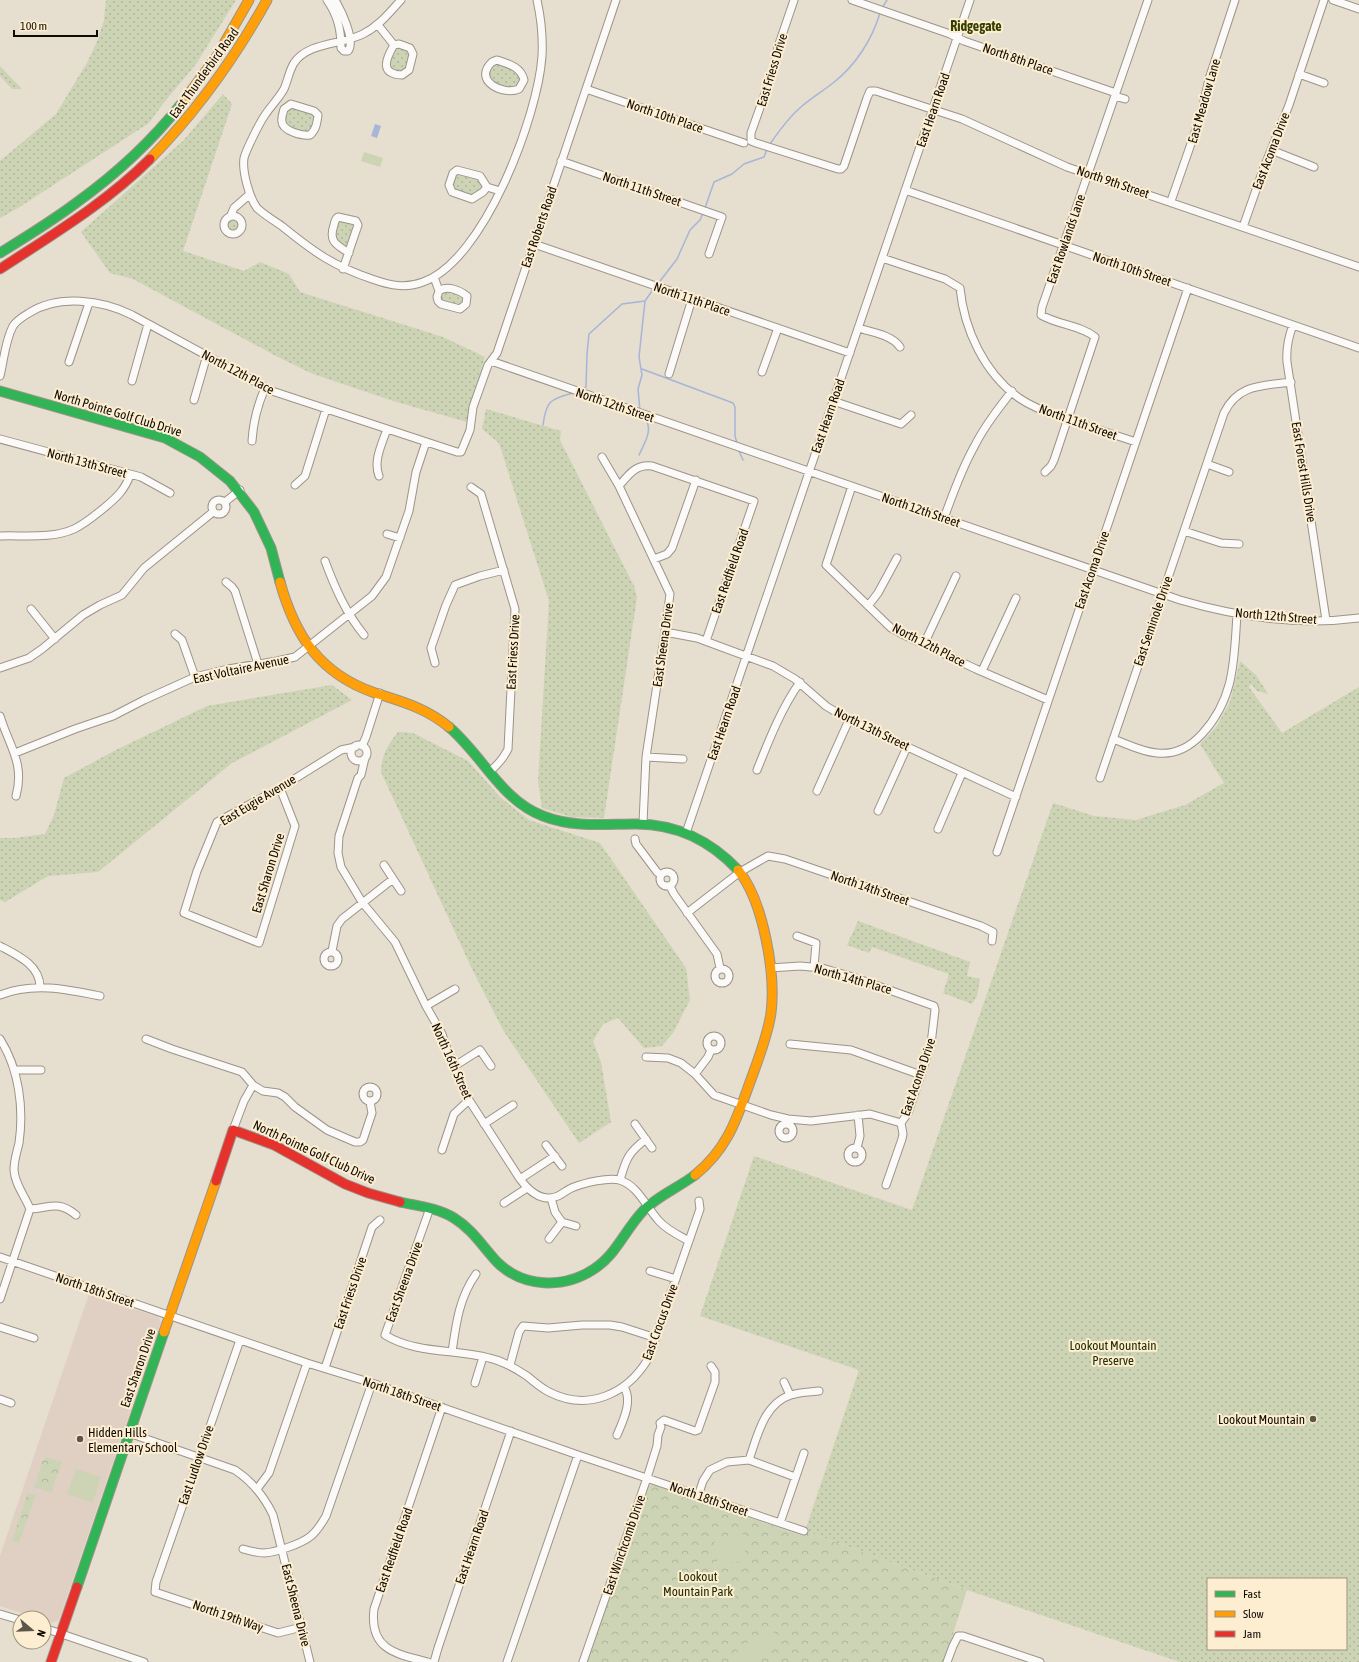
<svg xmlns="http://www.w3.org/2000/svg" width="1359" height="1662" font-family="'Asap Condensed',sans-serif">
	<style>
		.education { fill: #e0d0c4 }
		.grass { fill: url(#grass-dots); fill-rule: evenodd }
		.park { fill: url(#park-crowns) }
		.pitch { fill: #cdd4b5 }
		.water { fill: #a6b5d8 }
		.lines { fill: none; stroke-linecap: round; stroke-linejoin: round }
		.stream { stroke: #a6b5d8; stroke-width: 1.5 }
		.street-casing { stroke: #9b9489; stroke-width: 9 }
		.fast-casing { stroke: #9b9489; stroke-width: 11 }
		.slow-casing { stroke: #9b9489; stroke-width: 11 }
		.jam-casing { stroke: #9b9489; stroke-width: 11 }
		.street { stroke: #fbfaf8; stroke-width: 7 }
		.fast { stroke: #30b455; stroke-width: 9 }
		.slow { stroke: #ff9f0a; stroke-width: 9 }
		.jam { stroke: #e5322d; stroke-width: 9 }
		.poi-dot { fill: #5b554a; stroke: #feeed1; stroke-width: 1.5 }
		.labels { text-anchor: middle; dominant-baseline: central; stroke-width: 4; stroke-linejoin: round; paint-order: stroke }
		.street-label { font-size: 13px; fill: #100b03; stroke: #feeed1 }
		.park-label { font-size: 13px; fill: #202f01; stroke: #feeed1 }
		.poi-label { font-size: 13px; fill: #100b03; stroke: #feeed1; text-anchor: end }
		.neighbourhood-label { font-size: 14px; font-weight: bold; fill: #363e00; stroke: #feeed1 }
	</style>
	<defs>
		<pattern id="grass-dots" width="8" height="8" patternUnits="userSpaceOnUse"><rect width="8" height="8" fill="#cdd4b5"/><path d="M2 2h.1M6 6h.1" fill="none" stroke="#afb59a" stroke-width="1.8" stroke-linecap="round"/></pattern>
		<pattern id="park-crowns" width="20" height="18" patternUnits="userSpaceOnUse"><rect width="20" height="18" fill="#cdd4b5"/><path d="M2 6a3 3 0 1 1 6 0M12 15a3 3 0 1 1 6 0" fill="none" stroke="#afb59a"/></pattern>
	</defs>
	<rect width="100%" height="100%" fill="#e6dece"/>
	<!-- education -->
	<path class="education" d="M89,1294L158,1317L161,1322L59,1620L52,1623L44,1620V1618H37L0,1606V1556Z"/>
	<!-- grass -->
	<path class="grass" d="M106,0H236L196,64L162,105L149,123L18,208L0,218V161L56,114L88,61L98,39L104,20Z
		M394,45L412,51L405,74L389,73L390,54Z
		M497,60L523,76L519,89L493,86L486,70Z
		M0,66L22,89H12L0,76Z
		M223,94L232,104L183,251L244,271L260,262L289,274L300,292L443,337L485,357L467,422L393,401L313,374L278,357L133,279L110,273L81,232L183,141Z
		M288,105L318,115L310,135L284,127Z
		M453,173L480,176L487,187L472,199L452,192Z
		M224 225a9 9 0 1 1 18 0a9 9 0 1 1-18 0Z
		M336,219L356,221L349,253L334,243Z
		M441,289L463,294L464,308L441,304L439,291Z
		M486,409L561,431L560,440L634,586L637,597L604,818L571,817L542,808L538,781L549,601L499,443L482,429Z
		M1240,661L1256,675L1268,694L1257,691L1251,684L1249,687L1282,733L1359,687V1662H1180L967,1590L805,1531L859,1370L700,1316L754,1156L912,1210L1053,803L1094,816L1136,820L1185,805L1224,783L1200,744L1217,726L1230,702ZM1208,1579H1346V1649H1208Z
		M332,685L352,700L232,763L98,872L48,876L5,902L0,900V838H15L45,834L54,815L64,778L114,751L207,706Z
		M398,732L413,733L468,761L501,798L529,820L600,843L686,968L690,1000L673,1033L662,1046L644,1048L618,1018L603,1024L593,1041L601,1062L611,1122L579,1143L503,1030L472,969L381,772C382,754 387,746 398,732Z
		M858,921L970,962L967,976L980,979L977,996L972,1004L943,993L949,974L872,947L869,953L847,945Z"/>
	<!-- park -->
	<path class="park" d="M46,1457L62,1462L51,1493L34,1487L42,1462Z
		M652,1484L803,1536L805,1531L967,1590L944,1662H587L647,1487Z
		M28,1492L36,1495L19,1543L12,1540Z"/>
	<!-- pitch -->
	<path class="pitch" d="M364,152L383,158L380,167L361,161Z
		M76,1469L101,1477L93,1503L67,1494Z
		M743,1534L746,1561L717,1564L714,1538Z
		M766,1630C771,1631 775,1632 777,1636C783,1648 771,1651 764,1655C761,1657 759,1660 757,1662H741L737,1654C740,1640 746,1646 753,1640C759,1637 759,1632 766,1630Z"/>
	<!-- water -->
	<path class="water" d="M375,124L381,126L377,138L371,136Z"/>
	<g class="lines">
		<!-- stream -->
		<path class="stream" d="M882,8L887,0
			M770,144C779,131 789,117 801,107C811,98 823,91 833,83C855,66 872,40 880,13
			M705,208L714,182L732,174L744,164L764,157L767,149
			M657,285L677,259L690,230L700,220L703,213
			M642,369L733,403L735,407V436L737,443
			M582,389L586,387L587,354L589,334L622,304L645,301L654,288
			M640,411L638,389L642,375L639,357L645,301
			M543,425C546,401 550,399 573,393
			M739,451L743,460
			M639,455C645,442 654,429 644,417"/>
		<!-- street casing -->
		<g class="street-casing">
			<path id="street" d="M327,0C338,16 341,30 341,48L344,51H348C356,41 341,10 335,0
				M401,0C389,13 379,26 363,34C341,45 308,42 294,63C289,71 288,80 284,89C279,98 271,106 265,115C260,122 246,150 244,158C242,171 249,197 257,208C264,215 275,221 283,227C314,252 333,266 372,279C389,285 405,289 423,282C484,261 538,116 542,56C543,37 541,18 537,0
				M794,0L778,47L775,65L751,133V141L756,143L838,169H841L844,166L867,98L870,91H876L962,119L1067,167L1359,267
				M852,0L950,34L964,41L1116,93
				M1333,0L1359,9
				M378,25L394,45
				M399,44L410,48L413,54L409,70L402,75C380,74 385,60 394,45Z
				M497,60C509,64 521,67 524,80L519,89C504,96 472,81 492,62Z
				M1299,74L1324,83
				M586,89L744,143
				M1115,96L1125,99
				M291,104L314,111L318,115C317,123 316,130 310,135C302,136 283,131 282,122C281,118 283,113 284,109Z
				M1271,150L1314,167
				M561,161L722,217L709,254
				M487,187L483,192L472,199L452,192L449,185L453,173L457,170L480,176L487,187L500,191
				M905,190L1359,348
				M1171,201L1201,115L1209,79L1235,0
				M231,215L234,208L250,194
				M224 225a9 9 0 1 1 18 0a9 9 0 1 1-18 0Z
				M1243,227L1263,170L1289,105L1324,0
				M534,244L850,353
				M882,258L945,279L960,288C964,329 984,373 1019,398C1032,407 1048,413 1063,418C1087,426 1111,434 1136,442
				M343,269L358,225L356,221L338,217C335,219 335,221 334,225C328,242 337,245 349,253
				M434,277L439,291L437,297L438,301L441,304L460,309L466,304L467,296C459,290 447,285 439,291
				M1293,325C1288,338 1286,349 1287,362L1326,620
				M858,328C872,332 892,335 900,347
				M491,361L1180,600C1238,617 1299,626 1359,618
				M69,362L89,303
				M762,372L778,328
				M669,374L692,299
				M0,376C4,360 5,341 13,326C17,320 24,316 29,313C59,294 102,300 132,315L272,391L457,452H461L470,430L473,407L488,365L497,353L616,0
				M132,381L148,324
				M194,400L205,362L208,357
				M833,401L901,424L911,415
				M0,439L141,477L170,493
				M252,441C253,424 258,404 265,388
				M602,457L619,486L670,594L665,632L646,757L643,823
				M1207,464L1229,472
				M1045,472L1051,466L1054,460L1095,337C1080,325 1058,325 1041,315L1042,307L1148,0
				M379,476C373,461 382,444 387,429
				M295,485L305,476L326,409
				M619,486C629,474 636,464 652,466L754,501L706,641
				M852,486L826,565L891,628L906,636L976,669L1048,700
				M471,487L481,494L515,609L508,749C503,759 498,765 489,772
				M212 507a7 7 0 1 1 14 0a7 7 0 1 1-14 0Z
				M225,502L240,490
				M944,518C953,494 961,470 974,447C984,427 998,409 1012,391
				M1184,531L1221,543L1239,544
				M387,534L400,538
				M0,536C23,535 52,539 74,529C85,524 94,516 104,508C116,498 125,490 130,475
				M654,559L667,554L672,548L696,480
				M325,561C335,588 346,613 364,635
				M226,582L232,587L235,591L258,664
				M868,606L878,593L897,558
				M31,609L55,639
				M665,632L697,638L773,666L795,679L826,706L849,720L1016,797
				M175,634L182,640L195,677
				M924,644L956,576
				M435,663L431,648L446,605L455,585L480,576L504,570
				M0,668L29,658L42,649L83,615L100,605L122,595L144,568L213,512
				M982,671L1016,598
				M0,716C9,746 25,763 16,796
				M1113,739C1127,744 1142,752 1157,753C1175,755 1190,747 1202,734C1235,698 1234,660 1237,614
				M351 753a8 8 0 1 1 16 0a8 8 0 1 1-16 0Z
				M362,746L366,737L380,693
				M15,753L75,729L113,716L144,700L195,677L228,669L277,661L295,657L372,596L386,577L409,511L416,472L426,442
				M646,757L683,759
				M365,758L361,775L358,778L339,836L338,853L341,867L362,902L395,942L426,1006L442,1034L453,1067L469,1100L520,1179C529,1191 542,1203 558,1196C564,1193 568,1189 574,1187C584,1183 609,1177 619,1180C638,1185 646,1207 659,1221C667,1230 678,1235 689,1241
				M757,770C769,740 781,709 800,682
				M1100,778L1224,413C1238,384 1262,386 1291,382
				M280,788L295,826L259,943L184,913L197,871L217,822L280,788L341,750L355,747
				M817,791L849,720
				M878,811L907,747
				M938,829L962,773
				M686,833L970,0
				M635,839L636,844L657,872L661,875
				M997,852L1188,288
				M384,865L401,891
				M660 879a7 7 0 1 1 14 0a7 7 0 1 1-14 0Z
				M670,886L674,894L717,954L720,968
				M687,913L740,872L768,856L785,859L981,926L993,932L992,941
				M797,936L816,943L814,967
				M0,946C17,955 40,965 40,987
				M332,951L337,926L342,919L393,879
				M324 959a7 7 0 1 1 14 0a7 7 0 1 1-14 0Z
				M770,968L800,966L822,968L853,977L934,1006L935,1010L931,1044L908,1113L901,1123
				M715 976a7 7 0 1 1 14 0a7 7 0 1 1-14 0Z
				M0,995C33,982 66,989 100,996
				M426,1006L455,989
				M707 1043a7 7 0 1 1 14 0a7 7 0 1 1-14 0Z
				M0,1039C19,1069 24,1108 19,1143C17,1152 14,1160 14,1170C15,1185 25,1196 30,1209
				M146,1039L172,1049L242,1072L253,1085L263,1091L278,1093L285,1097L295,1107L327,1130L355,1142H360L363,1140L372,1113L370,1102
				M790,1044L851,1050L921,1075
				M646,1057L668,1058L681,1063L695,1074L714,1095L771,1115L788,1119L811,1121L870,1114L901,1123
				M453,1067L480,1050L491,1066
				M14,1070H41
				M695,1074L708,1057L711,1050
				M363 1094a7 7 0 1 1 14 0a7 7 0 1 1-14 0Z
				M779 1131a7 7 0 1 1 14 0a7 7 0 1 1-14 0Z
				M484,1124L513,1105
				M635,1124L652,1148
				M233,1130L244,1101L253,1085
				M546,1145L562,1166
				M848 1155a7 7 0 1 1 14 0a7 7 0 1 1-14 0Z
				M857,1148L860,1136L858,1115
				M442,1150L454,1114L469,1100
				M520,1179L555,1156
				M620,1180C626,1159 628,1153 646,1139
				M886,1185L902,1139L903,1134L901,1123
				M551,1198L555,1212L562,1222L576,1226
				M504,1203L527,1188
				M430,1208L385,1335C416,1354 455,1349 489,1358C503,1361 515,1368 527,1376C534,1382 541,1388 549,1392C588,1412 627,1394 648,1359L700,1209L699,1201
				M30,1209C50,1208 58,1200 76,1215
				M549,1239L562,1222
				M0,1257L307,1363L372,1383L578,1455L804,1531
				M650,1271L676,1279
				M0,1299L30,1209
				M0,1327L34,1338
				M240,1340L156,1582L155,1592L278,1633L302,1627
				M452,1352C456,1324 459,1298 476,1274
				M510,1365L519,1332L523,1326L548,1328L582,1325H610L622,1327L656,1338
				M325,1368L372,1227L380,1220
				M784,1382L790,1395
				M475,1383L483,1357
				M0,1399L11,1403
				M129,1433L235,1470C253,1482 264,1496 273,1515L310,1662
				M617,1435C623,1421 633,1401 624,1387
				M749,1460C757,1437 764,1403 791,1395C799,1392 810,1392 819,1391
				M257,1489L269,1473L307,1363
				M698,1496L703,1481L710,1470L727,1462L749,1460L795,1477
				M780,1523L804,1453
				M243,1549C250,1551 257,1553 264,1553C277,1552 301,1544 311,1536C318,1530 322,1523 326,1516L372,1383
				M0,1614L20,1620
				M44,1628L144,1662
				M428,1662C395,1654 369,1649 374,1609L442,1407
				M434,1662L438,1648L511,1431
				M507,1662L578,1455
				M583,1662L647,1478L657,1446L658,1435L661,1427L660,1423L664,1420L695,1431L698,1430L715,1382V1372L711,1366
				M947,1662L953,1646L958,1636H963L1040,1662"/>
		</g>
		<!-- fast casing -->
		<g class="fast-casing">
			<path id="fast" d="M0,253C26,237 52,221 76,203C115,175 152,141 182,103
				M0,391L165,438L200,457L230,481L254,512L271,548L280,582
				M449,727C482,755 502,801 543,816C574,828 604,824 636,824C676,824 711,841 738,870
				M400,1202C418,1206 438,1208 454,1218C472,1229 483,1247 497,1262C523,1288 564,1289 594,1269C616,1255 625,1230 643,1211C657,1196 678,1188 695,1175
				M77,1587L164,1332"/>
		</g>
		<!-- slow casing -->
		<g class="slow-casing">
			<path id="slow" d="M182,103L217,56L249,0
				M150,159C197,111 235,58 267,0
				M280,582C295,636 320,674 375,693C403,702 426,708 449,727
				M695,1175C730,1147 738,1114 753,1074C760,1054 768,1034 771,1013C776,973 763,900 738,870
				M164,1332L216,1181"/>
		</g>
		<!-- jam casing -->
		<g class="jam-casing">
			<path id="jam" d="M0,269C52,235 106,203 150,159
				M216,1181L233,1130L274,1145L345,1184L368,1193L400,1202
				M51,1662L77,1587"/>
		</g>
		<!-- street -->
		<use href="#street" class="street"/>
		<!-- fast -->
		<use href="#fast" class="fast"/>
		<!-- slow -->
		<use href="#slow" class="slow"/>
		<!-- jam -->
		<use href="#jam" class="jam"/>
	</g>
	<!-- markers -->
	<g class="poi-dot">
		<circle cx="1313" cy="1419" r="4"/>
		<circle cx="80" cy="1439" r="4"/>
	</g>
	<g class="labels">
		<!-- street labels -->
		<g class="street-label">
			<text transform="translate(1018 59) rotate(19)">North 8th Place</text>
			<text transform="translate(772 70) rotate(-73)">East Friess Drive</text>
			<text transform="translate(204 73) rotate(-54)">East Thunderbird Road</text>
			<text transform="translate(1204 101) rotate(-74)">East Meadow Lane</text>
			<text transform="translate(933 110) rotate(-71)">East Hearn Road</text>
			<text transform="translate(665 116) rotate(19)">North 10th Place</text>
			<text transform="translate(1271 151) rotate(-69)">East Acoma Drive</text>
			<text transform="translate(1113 182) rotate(19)">North 9th Street</text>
			<text transform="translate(642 189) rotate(19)">North 11th Street</text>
			<text transform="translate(539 227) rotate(-71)">East Roberts Road</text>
			<text transform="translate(1066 239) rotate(-71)">East Rowlands Lane</text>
			<text transform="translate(1132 269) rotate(19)">North 10th Street</text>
			<text transform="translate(692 299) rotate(19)">North 11th Place</text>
			<text transform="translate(238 372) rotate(28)">North 12th Place</text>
			<text transform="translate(615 405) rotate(19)">North 12th Street</text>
			<text transform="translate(118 413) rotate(17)">North Pointe Golf Club Drive</text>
			<text transform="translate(828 416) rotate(-71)">East Hearn Road</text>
			<text transform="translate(1078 422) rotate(20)">North 11th Street</text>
			<text transform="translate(87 463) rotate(15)">North 13th Street</text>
			<text transform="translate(1304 472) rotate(81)">East Forest Hills Drive</text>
			<text transform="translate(921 510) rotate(19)">North 12th Street</text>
			<text transform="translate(1092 570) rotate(-71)">East Acoma Drive</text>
			<text transform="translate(730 571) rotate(-71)">East Redfield Road</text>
			<text transform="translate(1276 616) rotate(5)">North 12th Street</text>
			<text transform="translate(1153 621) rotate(-71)">East Seminole Drive</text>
			<text transform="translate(663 645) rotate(-82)">East Sheena Drive</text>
			<text transform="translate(929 645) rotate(27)">North 12th Place</text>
			<text transform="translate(513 652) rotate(-87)">East Friess Drive</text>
			<text transform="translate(241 669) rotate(-12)">East Voltaire Avenue</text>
			<text transform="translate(724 723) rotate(-71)">East Hearn Road</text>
			<text transform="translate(872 729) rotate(26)">North 13th Street</text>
			<text transform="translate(258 800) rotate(-31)">East Eugie Avenue</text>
			<text transform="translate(268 873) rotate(-73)">East Sharon Drive</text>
			<text transform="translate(870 888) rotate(19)">North 14th Street</text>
			<text transform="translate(853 979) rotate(16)">North 14th Place</text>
			<text transform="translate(452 1061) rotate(66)">North 16th Street</text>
			<text transform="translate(918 1077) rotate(-71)">East Acoma Drive</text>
			<text transform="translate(314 1152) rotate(25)">North Pointe Golf Club Drive</text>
			<text transform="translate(404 1282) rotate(-70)">East Sheena Drive</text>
			<text transform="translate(95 1290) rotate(19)">North 18th Street</text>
			<text transform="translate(350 1293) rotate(-71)">East Friess Drive</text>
			<text transform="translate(660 1322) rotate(-70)">East Crocus Drive</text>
			<text transform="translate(138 1368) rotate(-71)">East Sharon Drive</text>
			<text transform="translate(402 1394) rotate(19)">North 18th Street</text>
			<text transform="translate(196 1465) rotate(-71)">East Ludlow Drive</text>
			<text transform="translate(709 1499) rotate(19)">North 18th Street</text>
			<text transform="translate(624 1545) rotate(-71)">East Winchcomb Drive</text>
			<text transform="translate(472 1547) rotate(-71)">East Hearn Road</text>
			<text transform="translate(394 1550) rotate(-71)">East Redfield Road</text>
			<text transform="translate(296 1605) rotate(76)">East Sheena Drive</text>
			<text transform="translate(228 1616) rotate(19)">North 19th Way</text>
		</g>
		<!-- park labels -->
		<g class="park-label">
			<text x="1113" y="1345">Lookout Mountain<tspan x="1113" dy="15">Preserve</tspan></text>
			<text x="698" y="1576">Lookout<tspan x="698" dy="15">Mountain Park</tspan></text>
		</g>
		<!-- poi labels -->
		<g class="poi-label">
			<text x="1305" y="1419">Lookout Mountain</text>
			<text x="88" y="1432" text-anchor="start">Hidden Hills<tspan x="88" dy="15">Elementary School</tspan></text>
		</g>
		<!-- neighbourhood labels -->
		<g class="neighbourhood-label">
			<text x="976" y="26">Ridgegate</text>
		</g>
	</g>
	<!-- legend -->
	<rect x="1207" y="1578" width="140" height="72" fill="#feeed1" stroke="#9f937f"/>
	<rect x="1215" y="1591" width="20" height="6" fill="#30b455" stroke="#9f937f"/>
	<text x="1243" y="1598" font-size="12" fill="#100b03">Fast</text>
	<rect x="1215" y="1611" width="20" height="6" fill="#ff9f0a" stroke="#9f937f"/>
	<text x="1243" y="1618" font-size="12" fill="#100b03">Slow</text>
	<rect x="1215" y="1631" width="20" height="6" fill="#e5322d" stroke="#9f937f"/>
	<text x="1243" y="1638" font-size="12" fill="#100b03">Jam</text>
	<!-- north arrow -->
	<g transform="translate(32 1630) rotate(109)"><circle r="19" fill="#feeed1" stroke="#9f937f"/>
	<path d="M0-3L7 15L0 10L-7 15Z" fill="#5b554a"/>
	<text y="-6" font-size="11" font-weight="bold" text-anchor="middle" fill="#100b03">N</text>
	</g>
	<!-- scale -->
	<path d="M14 30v6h83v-6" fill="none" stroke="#100b03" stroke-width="2"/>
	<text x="20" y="30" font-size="12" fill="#100b03" stroke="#feeed1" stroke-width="3" paint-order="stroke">100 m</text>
</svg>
